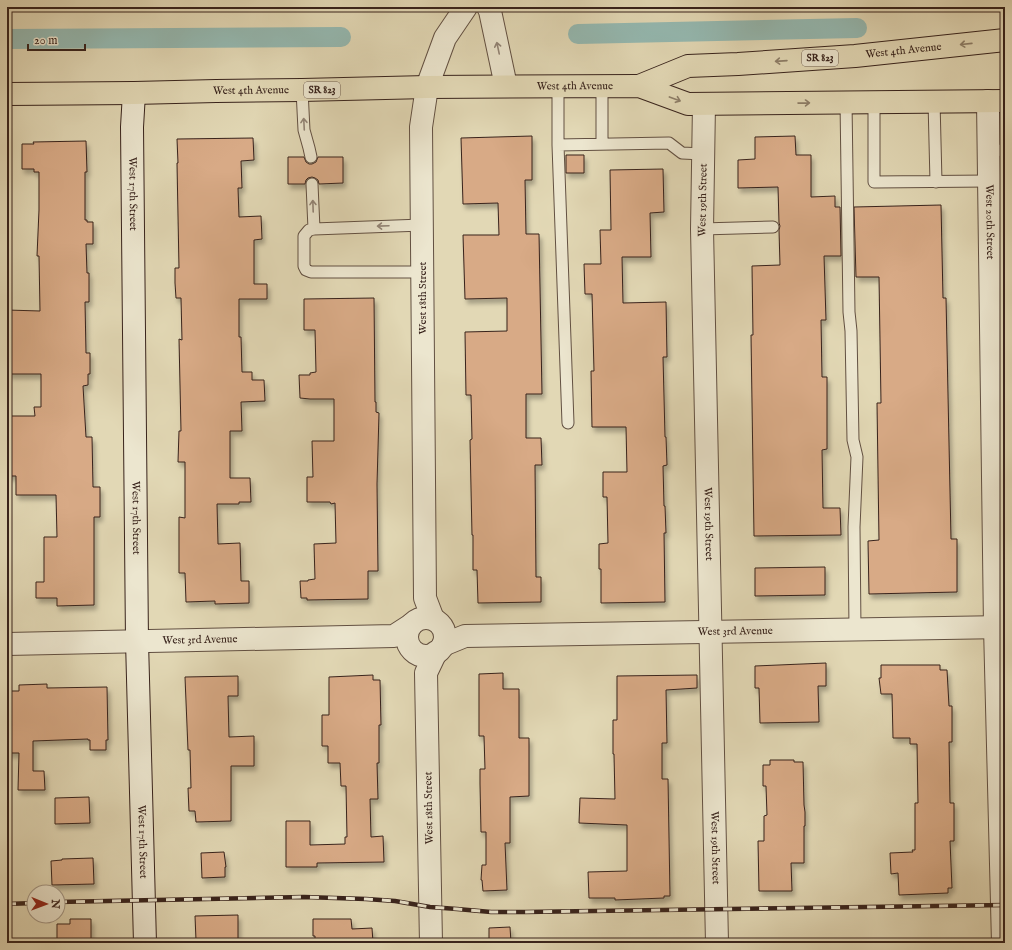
<svg xmlns="http://www.w3.org/2000/svg" width="1012" height="950" font-family="'IM FELL English',serif">
	<style>
		.lines { fill: none; stroke-linecap: round; stroke-linejoin: round }
		.canal { stroke: #95b9b1; stroke-width: 20 }
		.building { fill: #d8aa86; stroke: #38231c; filter: url(#shadow) }
		.lane-casing { stroke: #625042; stroke-width: 13 }
		.street-casing { stroke: #625042; stroke-width: 24 }
		.secondary-casing { stroke: #38231c; stroke-width: 24 }
		.primary-casing { stroke: #38231c; stroke-width: 24 }
		.lane { stroke: #ece6cf; stroke-width: 11 }
		.street { stroke: #ece6cf; stroke-width: 22 }
		.secondary { stroke: #ece6cf; stroke-width: 22 }
		.primary { stroke: #e2d8b5; stroke-width: 22 }
		.rail-casing { stroke: #38231c; stroke-width: 4.5 }
		.rail { stroke: #ece6cf; stroke-width: 3; stroke-dasharray: 9; stroke-linecap: butt }
		.oneway { stroke: #8d7e68 }
		.oneway2 { stroke: #928476 }
		.labels { text-anchor: middle; dominant-baseline: central; stroke-width: 3; stroke-linejoin: round; paint-order: stroke }
		.shield { fill: #ece6cf; stroke: #6e5e52; stroke-width: 1 }
		.shield-label { font-size: 10px; font-weight: bold; fill: #38231c }
		.street-label { font-size: 11px; fill: #38231c; stroke: #ece6cf }
	</style>
	<defs>
		<filter id="shadow"><feDropShadow dx="2.5" dy="4.5" stdDeviation="2" flood-color="#0004"/></filter>
	</defs>
	<rect width="100%" height="100%" fill="#e2d8b5"/>
	<filter id="stains"><feTurbulence type="fractalNoise" baseFrequency=".005" numOctaves="4"/><feColorMatrix values="0 0 0 0 .2 0 0 0 0 .09 0 0 0 0 .02 0 0 0 .5 -.17"/></filter>
	<radialGradient id="worn" r=".72"><stop offset=".6" stop-color="#630" stop-opacity="0"/><stop offset="1" stop-color="#630" stop-opacity=".3"/></radialGradient>
	<g class="lines">
		<!-- canal -->
		<path class="canal" d="M578,34L857,28
			M7,39L341,37"/>
	</g>
	<!-- building -->
	<path class="building" d="M532,136V180H525L526,234H539L542,394H526V438H541L542,465H535L536,577H541V602L478,603L477,570H473V535H472L470,440L472,439L471,395H466L465,332L507,331V298L465,299L463,235H499L498,203L463,204L461,138Z
		M795,136L796,155H811V197L835,196V207H840L841,256H824L826,320H821L822,377H827V449L822,450L823,508H840L841,535L754,536L751,335H753L752,266L780,265L779,230L780,226L779,223L778,187L738,188V160L755,159V137Z
		M253,138L254,160L241,161L242,188H238L239,217L261,216L262,239L254,240V284H267V299H239V337H241L242,372H252V380H264L265,401L241,402L242,431H230V478H250L251,502H239V504H217L218,544L240,543L241,581H249V603L215,604V601L186,602L185,573H179V517L185,518V462H178L179,431H181L179,339L182,340L181,298H176L175,283V268H179L177,163H178L177,139Z
		M86,141L87,172H85V220H87V222H93V244H86L87,273H89V302H85L86,353H90V374H88V385L83,386L86,437H92L93,487H100V517H94V605L57,606V598H36V582H44V537H57L56,495H16V476H7V416H35L34,407H41V374H8V358H7V310L40,311L39,256H37L39,210V172H34V169H22V144H34L33,142Z
		M566,155H584V173H566Z
		M288,157H304L306,162L309,164H312L316,162L318,157H343V183L319,184L318,180L315,178L312,177L308,178L306,180L305,184H288Z
		M663,169L664,212L650,213L651,257H622L623,303L666,302L667,357H663L665,437H666L667,465L663,466L664,506H665L666,533H664L665,602L601,603V569H599V544L608,543L607,497H603V472H627L626,427H592L591,371H594L592,294H585L584,264H601L600,230H611L610,170Z
		M941,205L943,298H946L951,539H957V592L869,594L868,541L879,540L877,403H881L879,277H856L854,207Z
		M374,298L375,402H376V412L379,413L377,484L378,571H368V599L307,600V598H301L300,581H308V580L315,579L314,544L336,543L335,503L331,504L330,502H307V477H313L312,441H334V399H310L300,398L299,375H310V373L316,372L315,330H304V299Z
		M825,567V595L755,596V568Z
		M826,663V686H818L819,722L760,723L759,688H755V666Z
		M881,665H940V670H947L949,706H952V742H949L950,803H954V841H950L952,888H948V893L899,895L898,873L891,874L890,853L913,852L912,850H915V803H918L917,744H910V738H893L892,694H881L879,678H881Z
		M503,673V689H519V738H529V796L510,797V843H505L507,890L483,891L482,880H481L482,865H486V832H481L480,784V769H485L484,736H479V674Z
		M373,675V680H380L381,725H379V763H377L378,799H370L371,837L383,836L384,862L317,863V867H286V821H310V845L345,844V837H347L346,786H341L340,763H328V746H322V715H329V677Z
		M697,675V688L666,690L667,743H662V779H668L670,896H664V898L615,900V898H589L588,872L627,871V825L579,823L580,798L615,799L614,754H613V720H617V676Z
		M238,676V696H228L229,737L254,736V766H231V821L196,822L195,811H189L188,788H191L190,750H188L185,677Z
		M47,684V688L107,687L108,740H106V750H90V740H88V739L33,741V771H44L45,790H18L19,753H7V691H19V685Z
		M770,760H794V762H803L804,805L805,812V826H804V863H791L792,891H759L758,841H764V816L767,815L766,786H763V765H770Z
		M89,797L90,823L55,824V798Z
		M224,852L226,867H225V877L202,878L201,853Z
		M93,858L94,884L52,885L51,861L62,860V859Z
		M238,915V939L196,940L195,916Z
		M70,919H91V943H57V924H70Z
		M313,919H351L352,929L372,928L373,943H315V936H313Z
		M510,927L511,943H489V928Z"/>
	<g class="lines">
		<!-- lane casing -->
		<g class="lane-casing">
			<path id="lane" d="M558,86V145L568,423
				M302,90L304,130L309,148L311,157
				M934,101L936,182
				M846,102L849,312L851,331L853,440L857,457L854,527L855,630
				M874,102V182L989,181
				M602,144V86
				M558,145L669,143L682,153L703,154
				M989,151L1005,150
				M312,184L314,229
				M422,225L314,229L309,230L304,236V266L306,270L311,272H423
				M702,229L773,227
				M990,232L1005,231"/>
		</g>
		<!-- street casing -->
		<g class="street-casing">
			<g id="street">
				<path d="M488,7L490,11L506,86"/>
				<path id="s1" d="M988,101L995,627L1003,943"/>
				<path id="s2" d="M704,104L702,229L717,943"/>
				<circle cx="426" cy="637" r="19"/>
				<path d="M433,619L425,598L421,127L427,87L445,38L466,7"/>
				<path id="s3" d="M7,644L394,636L411,625"/>
				<path id="s4" d="M443,645L465,636L1005,627"/>
				<path d="M431,943L426,673L436,652"/>
			</g>
		</g>
		<!-- secondary casing -->
		<g class="secondary-casing">
			<g id="secondary">
				<path id="s5" d="M134,93L132,127L137,641L145,943"/>
			</g>
		</g>
		<!-- primary casing -->
		<g class="primary-casing">
			<g id="primary">
				<path id="s6" d="M639,86L688,66L738,64L855,56L1005,40"/>
				<path id="s7" d="M7,94L134,93L216,91L302,90L427,87L639,86L688,104L1005,101"/>
			</g>
		</g>
		<!-- lane -->
		<use href="#lane" class="lane"/>
		<!-- street -->
		<use href="#street" class="street"/>
		<!-- secondary -->
		<use href="#secondary" class="secondary"/>
		<!-- primary -->
		<use href="#primary" class="primary"/>
		<!-- rail casing -->
		<g class="rail-casing">
			<path id="rail" d="M58,902L304,897L366,899L395,901L430,907L457,909L491,912H525L1005,905
				M7,904L34,903"/>
		</g>
		<!-- rail -->
		<use href="#rail" class="rail"/>
	</g>
	<!-- one-way arrows -->
	<defs><path id="oneway-shaft" d="M-6 0H5M1.5-3L5.5 0L1.5 3" fill="none" stroke-width="1.6" stroke-linecap="round" stroke-linejoin="round"/></defs>
	<g class="oneway">
		<use href="#oneway-shaft" transform="translate(966 44) rotate(174)"/>
		<use href="#oneway-shaft" transform="translate(781 61) rotate(176)"/>
		<use href="#oneway-shaft" transform="translate(675 99) rotate(20)"/>
		<use href="#oneway-shaft" transform="translate(804 103) rotate(-1)"/>
	</g>
	<g class="oneway2">
		<use href="#oneway-shaft" transform="translate(498 48) rotate(-102)"/>
		<use href="#oneway-shaft" transform="translate(304 124) rotate(-93)"/>
		<use href="#oneway-shaft" transform="translate(313 206) rotate(-92)"/>
		<use href="#oneway-shaft" transform="translate(383 226) rotate(178)"/>
	</g>
	<g class="labels">
		<!-- shield labels -->
		<g class="shield">
			<rect x="802" y="50" width="36" height="16" rx="3"/>
			<rect x="304" y="82" width="36" height="16" rx="3"/>
		</g>
		<g class="shield-label">
			<text x="820" y="58">SR 823</text>
			<text x="322" y="90">SR 823</text>
		</g>
		<!-- street labels -->
		<g class="street-label">
			<text stroke="none"><textPath href="#s6" startOffset="269">West 4th Avenue</textPath></text>
			<text stroke="none"><textPath href="#s7" startOffset="568">West 4th Avenue</textPath></text>
			<text stroke="none"><textPath href="#s7" startOffset="244">West 4th Avenue</textPath></text>
			<text stroke="none"><textPath href="#s5" startOffset="101">West 17th Street</textPath></text>
			<text transform="translate(703 200) rotate(-89)">West 19th Street</text>
			<text stroke="none"><textPath href="#s1" startOffset="121">West 20th Street</textPath></text>
			<text transform="translate(423 298) rotate(-90)">West 18th Street</text>
			<text stroke="none"><textPath href="#s5" startOffset="425">West 17th Street</textPath></text>
			<text stroke="none"><textPath href="#s2" startOffset="420">West 19th Street</textPath></text>
			<text stroke="none"><textPath href="#s4" startOffset="294">West 3rd Avenue</textPath></text>
			<text stroke="none"><textPath href="#s3" startOffset="193">West 3rd Avenue</textPath></text>
			<text transform="translate(429 808) rotate(-91)">West 18th Street</text>
			<text stroke="none"><textPath href="#s5" startOffset="749">West 17th Street</textPath></text>
			<text stroke="none"><textPath href="#s2" startOffset="744">West 19th Street</textPath></text>
		</g>
	</g>
	<!-- margin -->
	<rect width="1012" height="950" fill="none" stroke="#e2d8b5" stroke-width="24"/>
	<rect x="8" y="8" width="996" height="934" fill="none" stroke="#38231c" stroke-width="2"/>
	<rect x="12" y="12" width="988" height="926" fill="none" stroke="#38231c"/>
	<!-- north arrow -->
	<g transform="translate(46 904) rotate(91)"><circle r="19" fill="#ece6cf" stroke="#a49887"/>
	<path d="M0-3L7 15L0 10L-7 15Z" fill="#8f2418"/>
	<text y="-6" font-size="11" font-weight="bold" text-anchor="middle" fill="#38231c">N</text>
	</g>
	<!-- scale -->
	<path d="M28 44v6h57v-6" fill="none" stroke="#38231c" stroke-width="2"/>
	<text x="34" y="44" font-size="12" fill="#38231c" stroke="#ece6cf" stroke-width="3" paint-order="stroke">20 m</text>
	<rect width="100%" height="100%" filter="url(#stains)"/>
	<rect width="100%" height="100%" fill="url(#worn)"/>
</svg>
